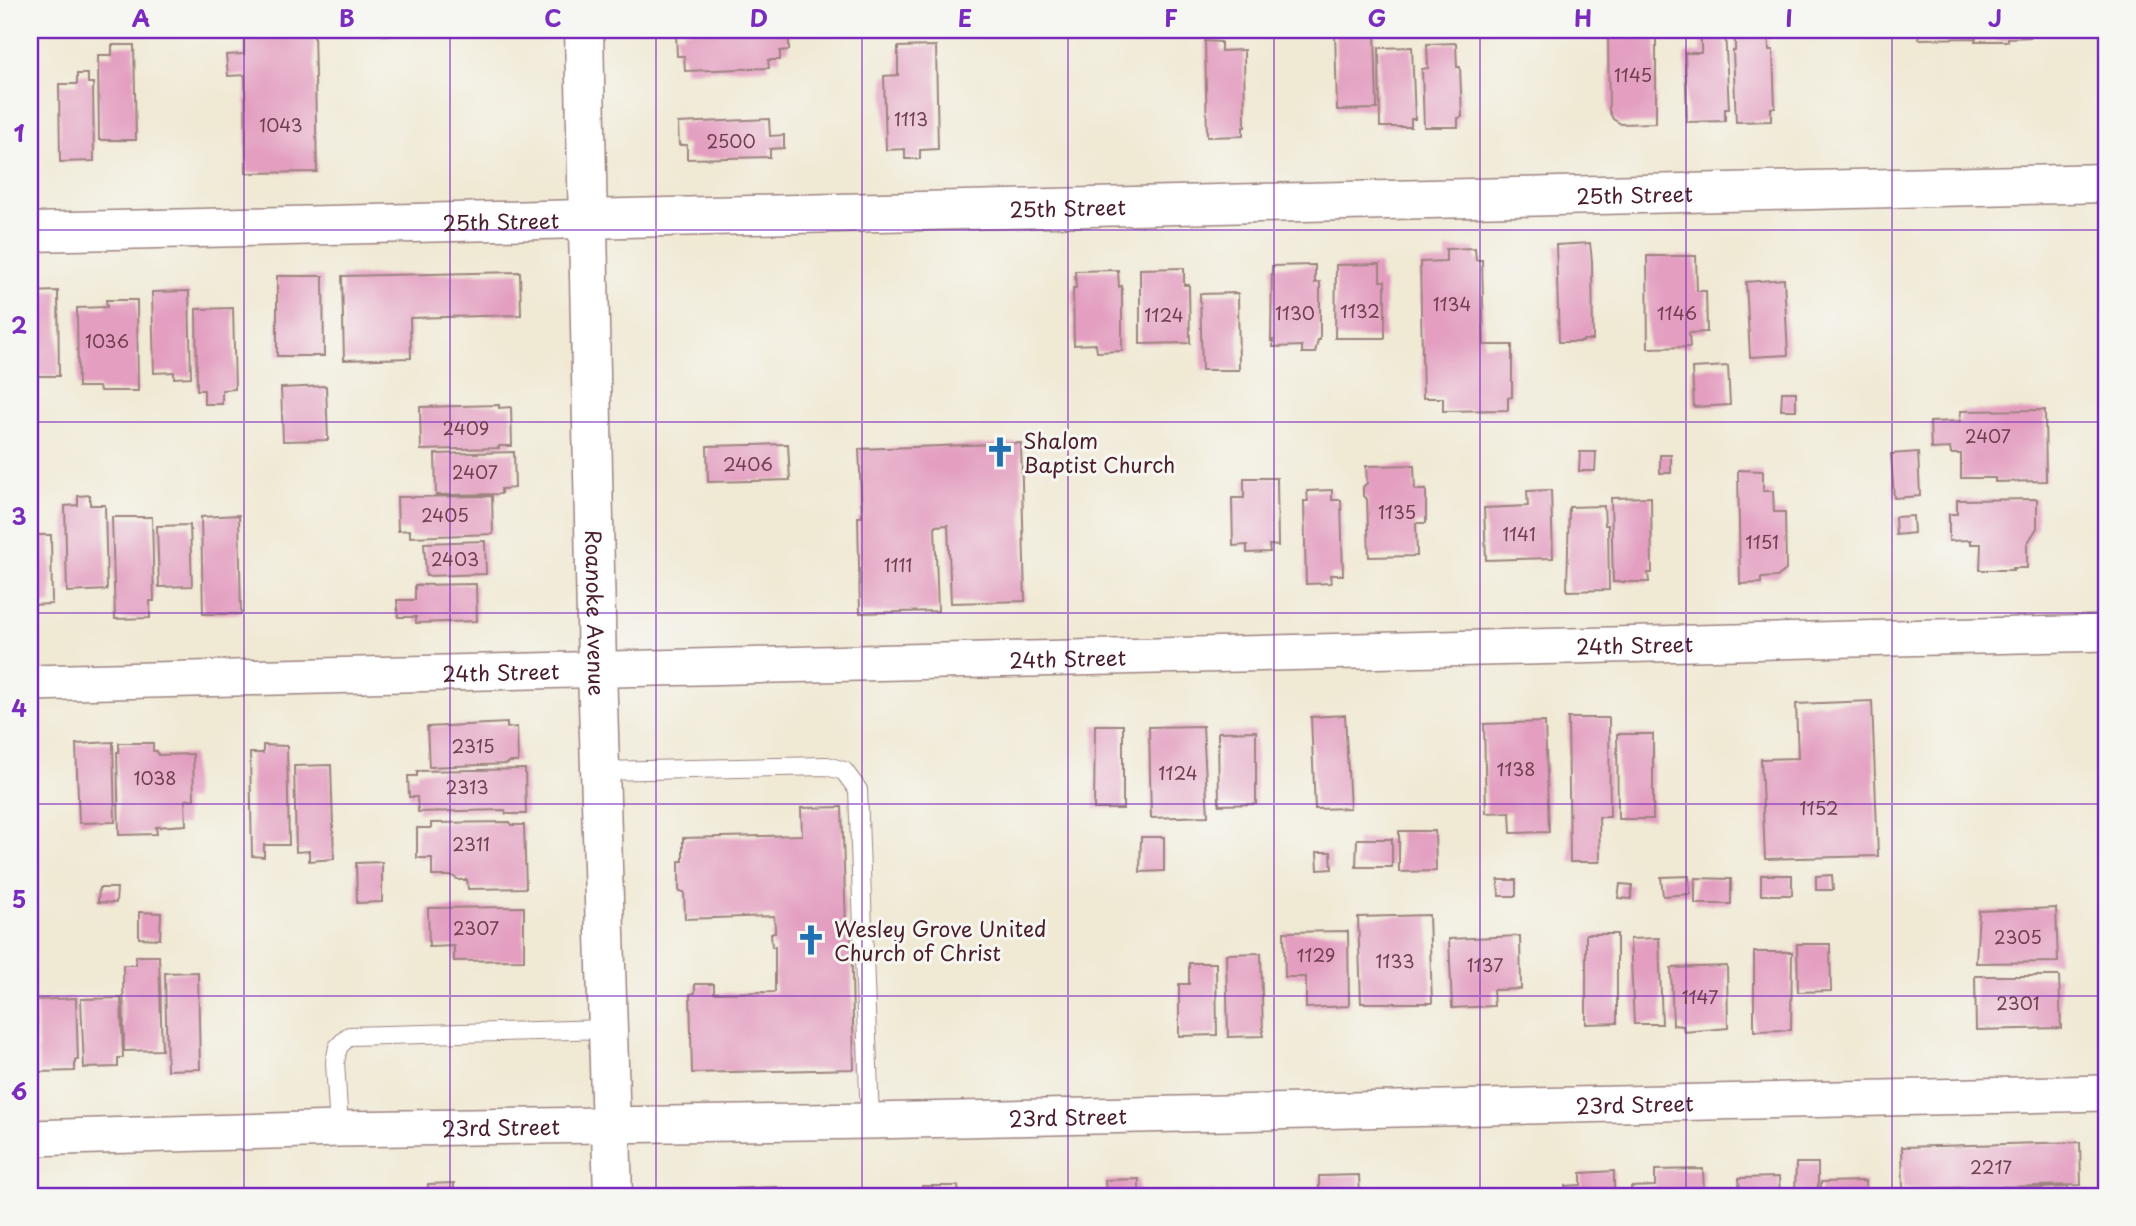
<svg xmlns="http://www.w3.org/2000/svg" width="2136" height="1226" font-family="'Playpen Sans',sans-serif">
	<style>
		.building { fill: #e39ec0 }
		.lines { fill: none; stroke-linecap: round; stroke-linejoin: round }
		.service-casing { stroke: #9d8480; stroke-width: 20 }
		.minor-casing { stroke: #9d8480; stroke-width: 38 }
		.tertiary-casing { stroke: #9d8480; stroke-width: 41 }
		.primary-casing { stroke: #9d8480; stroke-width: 41 }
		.service { stroke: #fff; stroke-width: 18 }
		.minor { stroke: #fff; stroke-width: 35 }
		.tertiary { stroke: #fff; stroke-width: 38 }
		.primary { stroke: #fff; stroke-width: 38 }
		.grid { fill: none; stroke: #7b2cbf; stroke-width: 2; stroke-opacity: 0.55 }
		.labels { text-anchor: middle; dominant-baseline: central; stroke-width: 6; stroke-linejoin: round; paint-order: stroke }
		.number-label { font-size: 18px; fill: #703f50 }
		.street-label { font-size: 21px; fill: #4a1f2b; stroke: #f6f6f2 }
		.poi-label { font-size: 21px; fill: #4a1f2b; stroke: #f6f6f2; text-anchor: start }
		.neatline { fill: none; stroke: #7b2cbf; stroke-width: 2.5 }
		.grid-label { font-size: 23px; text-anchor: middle; font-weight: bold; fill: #7b2cbf }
	</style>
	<rect width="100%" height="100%" fill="#f6f6f2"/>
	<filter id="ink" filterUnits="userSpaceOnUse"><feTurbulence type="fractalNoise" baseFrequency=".0143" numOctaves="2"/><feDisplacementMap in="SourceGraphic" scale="14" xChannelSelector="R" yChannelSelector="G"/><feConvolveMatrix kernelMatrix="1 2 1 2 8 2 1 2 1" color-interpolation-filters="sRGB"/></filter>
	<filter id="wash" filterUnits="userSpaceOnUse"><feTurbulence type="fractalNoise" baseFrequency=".00686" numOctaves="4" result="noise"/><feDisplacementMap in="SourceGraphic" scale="28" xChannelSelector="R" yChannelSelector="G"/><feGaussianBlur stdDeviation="1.57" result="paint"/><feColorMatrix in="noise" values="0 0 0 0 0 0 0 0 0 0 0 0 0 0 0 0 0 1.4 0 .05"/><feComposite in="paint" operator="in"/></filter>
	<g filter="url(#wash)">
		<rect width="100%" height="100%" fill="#f0e9d4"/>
		<g id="blocks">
			<!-- building -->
			<path class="building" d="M244,30H314L317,172L246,173L245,75L228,76L226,55L244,54Z
				M382,30H470V32L382,35Z
				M684,30H789V50L780,51V60H768L769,68L685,71L684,56H677L676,34H684Z
				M1335,30H1375L1377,109L1337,110Z
				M1701,30H1725L1729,109H1725V121L1687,122L1685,53H1701Z
				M1735,30H1768L1769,50H1773L1775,108H1771V121L1736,122L1733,51H1735Z
				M1918,30H2031V37L2008,38V41H1975L1976,38L1919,39Z
				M1656,35V123L1621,124L1613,119L1609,111L1608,38Z
				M1205,41L1221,42V51L1244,50L1245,127H1243V136L1207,137Z
				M1456,43L1457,67H1460L1462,117L1458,118V127H1424L1422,69L1428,68L1427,44Z
				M112,45H134L136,140H99L98,55H112Z
				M936,46L938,149L920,150V159H905V149L886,150L884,76L898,75V47Z
				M1412,47L1415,119H1411V127H1380L1379,48Z
				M77,74H88V83H93L94,161L60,162L59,84H77Z
				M769,119L770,136L784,135V148L770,149V157L687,159V145H679L678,123Z
				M1590,243L1592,261L1593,340H1583V342H1559L1556,245Z
				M1475,248L1476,260H1482L1484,345H1512V397L1508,398V410L1443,411V398H1423L1420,262L1446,261V249Z
				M1647,256H1696L1697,291H1706L1707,332L1689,333L1690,347L1648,348Z
				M1380,264V281H1385V338H1335L1336,265Z
				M1315,265V283L1320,282V340H1318L1315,353H1302V346L1273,347V340L1271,341L1272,266Z
				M1184,268V285H1189L1190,343L1140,344V269Z
				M1118,270L1119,287L1122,286V351L1097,352L1096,344L1074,345L1073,288H1076L1075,271Z
				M520,272L521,315L410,318L411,358L344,360L342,276Z
				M277,276H323L324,356H277Z
				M1784,279L1788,355L1750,357L1746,282Z
				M58,291L59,376H30V292Z
				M189,291L191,377L174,378V372L154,373L152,292Z
				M1238,293L1239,370H1202L1200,294Z
				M106,300H137L138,391H100L99,387H78L77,308L107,307Z
				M233,308L235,389L222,390V404H204V390H197L196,309Z
				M1728,366L1730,405L1694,407L1692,368Z
				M326,386L328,440L283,441L281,388Z
				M1782,392H1796V410H1781Z
				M499,405V408L511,407L512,446H499V448L421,450L420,407Z
				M2045,410L2046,481L1995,482V478H1961V454H1951L1950,448L1931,449L1930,422L1960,421L1961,411Z
				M1021,443L1025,601L951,603L948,525L935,526L938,611L860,613L858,517H862L859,449Z
				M788,444L790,480L708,482L707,446Z
				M514,452L515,488L501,489V494L436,495L435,454Z
				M1580,452H1596L1595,471H1579Z
				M1918,452L1920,496L1894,498L1891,454Z
				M1660,455H1671V473H1660Z
				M1414,465L1415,490H1426V523H1416L1417,556L1369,557L1367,499L1363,496V487L1367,483L1366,466Z
				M1738,470L1763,471V491H1773L1774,512H1785L1786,570L1777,577L1761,578V583L1740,584Z
				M1244,478H1277L1278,546L1269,545L1270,552L1247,553V545L1233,546L1232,498H1244Z
				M1332,490V500H1341L1343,575H1330L1331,583L1306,584L1304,501H1308L1307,491Z
				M1551,490L1553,558L1486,560L1484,508L1528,506L1527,491Z
				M90,495V505H105L107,590L67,592L65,506L78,505V496Z
				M492,496L493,534L410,537V530L398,531L397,497Z
				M1651,497L1652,573H1648L1649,582H1613L1611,498Z
				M2037,499V528L2027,544V568H2013V570H1980L1981,544H1971V540L1949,541V514H1957V500Z
				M1604,506L1605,525H1608L1609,590L1567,591L1569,507Z
				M239,515L241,614H203L201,517Z
				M1913,516L1914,533L1896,535L1895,517Z
				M112,517H152L154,601H150V618L115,619Z
				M190,525L192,586L159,587L157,526Z
				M30,535H51L52,604L30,605Z
				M485,541L486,574L426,576L424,543Z
				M476,584L477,621L416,623V617H398L397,600H415V585Z
				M1872,701L1878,856L1765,859L1761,759L1798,758L1796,704Z
				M1345,715L1350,808L1315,809L1311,717Z
				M1568,718H1609L1610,817H1599L1600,862H1570Z
				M1545,722L1549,832L1511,833L1510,812L1486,813L1484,724Z
				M507,723V728L517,727L518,762H508V764L429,767L427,727Z
				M1095,725H1123V809H1094Z
				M1203,726L1208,816L1151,818L1149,727Z
				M1256,731V804L1219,805L1218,732Z
				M1617,734H1653V819H1618Z
				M113,742L115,822L79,823L76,744Z
				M119,743H153V751H157L158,755L193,754L194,799L185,800L186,825L156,827L157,834L119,835L117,752H119Z
				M263,745L287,746L289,845H264V857L252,856L250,753H263Z
				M331,765L334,859L309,861V851L296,852L294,766Z
				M525,769L526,814H506L505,810L418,812L417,797H409L408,776H417V771Z
				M842,807L846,926H851L854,1069L692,1073L690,994L695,993V984H714V993L775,992V947H772L771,933H775V927L774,916L685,919L684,892H679V861H683V838L802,835L801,808Z
				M510,822L511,825H524L526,888L468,889L467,880H459L452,876H432V858H417V828H431V823Z
				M1399,831H1435L1436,871L1399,872Z
				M1141,837H1164V871L1140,872Z
				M1357,839H1392V867H1356Z
				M1317,852H1331L1332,869L1318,870Z
				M382,862V902L357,903L356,863Z
				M1761,875H1792V895H1761Z
				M1832,875L1833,890H1816V876Z
				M1689,876L1690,894L1663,896L1661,877Z
				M1695,878L1731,879V904H1695Z
				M1498,880H1516V896H1499Z
				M1620,884L1632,885L1631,899L1618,898Z
				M99,888H117L116,903L98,902Z
				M524,907V960L454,961V946L429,947L428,908Z
				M2056,908L2058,962L1976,963L1979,911Z
				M139,912L161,913L160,939L139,938Z
				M1429,915L1432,1003H1361L1358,917Z
				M1348,931L1349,1006L1306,1008V977H1285L1284,932Z
				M1586,934H1617V1023L1586,1024Z
				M1520,936L1521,989L1493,990L1494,1006L1452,1008L1449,939Z
				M1659,938L1662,1024H1634L1630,939Z
				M1797,944H1830L1831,991L1798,992Z
				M1754,952H1792L1791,1030L1754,1031Z
				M1261,953L1263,1036L1228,1037L1226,954Z
				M136,956H159L162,1050L124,1051L123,965H136Z
				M1189,963H1216L1217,1035L1179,1036V984H1189Z
				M1727,966L1728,1028L1684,1032L1683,1026L1673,1025L1671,968Z
				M198,972L200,1069L167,1070L165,973Z
				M1975,976H2059L2061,1028L1976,1030Z
				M76,998L78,1060H75V1071L39,1072L36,1000Z
				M121,998L123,1058H118V1067L84,1068L81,999Z
				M2080,1142L2081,1185L1903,1189L1902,1147Z
				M1796,1163H1818V1192H1795Z
				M1703,1169L1704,1196H1631V1187L1655,1186V1170Z
				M1614,1171V1196H1565V1186L1581,1185V1173Z
				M1359,1175L1360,1196H1319V1176Z
				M1779,1177L1780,1196H1740L1739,1178Z
				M1139,1179V1196H1106L1105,1180Z
				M1865,1181L1866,1196H1820L1821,1182Z
				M454,1183V1196H428V1184Z
				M922,1186H958L959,1196H922Z
				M777,1187V1196H691V1190Z
				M2068,1187L2069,1196H1989V1190Z
				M1215,1191V1196H1175V1192Z
				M1409,1192V1196H1370V1193Z"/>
		</g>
	</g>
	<g filter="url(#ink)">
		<use href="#blocks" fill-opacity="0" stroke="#9d8480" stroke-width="2"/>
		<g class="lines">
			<!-- service casing -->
			<g class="service-casing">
				<path id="service" d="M601,771L827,766L844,771L858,790L870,1121
					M339,1129L335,1062L338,1047L349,1036L607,1029"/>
			</g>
			<!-- minor casing -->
			<g class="minor-casing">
				<g id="minor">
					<path id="s1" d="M30,683L2106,633"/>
					<path id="s2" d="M30,1138L339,1129L870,1121L2106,1093"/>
				</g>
			</g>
			<!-- tertiary casing -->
			<g class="tertiary-casing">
				<g id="tertiary">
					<path id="s3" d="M584,30L597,669L613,1196"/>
				</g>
			</g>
			<!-- primary casing -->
			<g class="primary-casing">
				<g id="primary">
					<path id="s4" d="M30,232L2106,183"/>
				</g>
			</g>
			<!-- service -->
			<use href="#service" class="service"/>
			<!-- minor -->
			<use href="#minor" class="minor"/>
			<!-- tertiary -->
			<use href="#tertiary" class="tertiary"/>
			<!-- primary -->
			<use href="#primary" class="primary"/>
		</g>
	</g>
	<!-- grid -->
	<path class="grid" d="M244,30V1196M450,30V1196M656,30V1196M862,30V1196M1068,30V1196M1274,30V1196M1480,30V1196M1686,30V1196M1892,30V1196M30,230H2106M30,422H2106M30,613H2106M30,804H2106M30,996H2106"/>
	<!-- icons -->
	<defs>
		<g id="church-bare" transform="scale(2.415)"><path d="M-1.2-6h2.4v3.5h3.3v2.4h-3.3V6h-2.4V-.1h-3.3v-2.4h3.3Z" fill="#1f6fb2" stroke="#f6f6f2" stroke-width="2.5" paint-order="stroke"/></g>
	</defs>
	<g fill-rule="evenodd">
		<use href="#church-bare" x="1000" y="452"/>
		<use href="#church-bare" x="811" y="940"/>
	</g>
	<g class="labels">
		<!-- number labels -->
		<g class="number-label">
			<text x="1633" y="74">1145</text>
			<text x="911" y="118">1113</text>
			<text x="281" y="124">1043</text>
			<text x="731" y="140">2500</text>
			<text x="1452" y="303">1134</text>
			<text x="1360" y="310">1132</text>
			<text x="1295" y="312">1130</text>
			<text x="1677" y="312">1146</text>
			<text x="1164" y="314">1124</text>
			<text x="107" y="340">1036</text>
			<text x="466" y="427">2409</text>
			<text x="1988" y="435">2407</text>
			<text x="748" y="463">2406</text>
			<text x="475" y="471">2407</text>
			<text x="1397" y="511">1135</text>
			<text x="445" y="514">2405</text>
			<text x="1519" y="533">1141</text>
			<text x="1762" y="541">1151</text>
			<text x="455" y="558">2403</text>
			<text x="898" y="564">1111</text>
			<text x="473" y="745">2315</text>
			<text x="1516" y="768">1138</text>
			<text x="1178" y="772">1124</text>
			<text x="155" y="777">1038</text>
			<text x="467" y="786">2313</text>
			<text x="1819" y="807">1152</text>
			<text x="471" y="843">2311</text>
			<text x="476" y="927">2307</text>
			<text x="2018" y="936">2305</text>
			<text x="1316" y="954">1129</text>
			<text x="1395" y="960">1133</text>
			<text x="1485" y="964">1137</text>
			<text x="1700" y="996">1147</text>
			<text x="2018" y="1002">2301</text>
			<text x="1991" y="1166">2217</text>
		</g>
		<!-- street labels -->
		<g class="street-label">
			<text stroke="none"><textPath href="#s4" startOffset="1605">25th Street</textPath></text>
			<text stroke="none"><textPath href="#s4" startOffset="1038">25th Street</textPath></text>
			<text stroke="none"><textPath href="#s4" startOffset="471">25th Street</textPath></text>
			<text stroke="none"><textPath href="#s3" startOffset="583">Roanoke Avenue</textPath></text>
			<text stroke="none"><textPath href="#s1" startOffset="1605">24th Street</textPath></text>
			<text stroke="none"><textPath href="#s1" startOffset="1038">24th Street</textPath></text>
			<text stroke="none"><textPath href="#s1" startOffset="471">24th Street</textPath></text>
			<text stroke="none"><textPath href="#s2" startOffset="1605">23rd Street</textPath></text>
			<text stroke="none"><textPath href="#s2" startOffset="1038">23rd Street</textPath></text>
			<text stroke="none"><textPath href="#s2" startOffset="471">23rd Street</textPath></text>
		</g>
		<!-- poi labels -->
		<g class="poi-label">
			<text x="1023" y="440">Shalom<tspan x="1023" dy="24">Baptist Church</tspan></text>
			<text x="834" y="928">Wesley Grove United<tspan x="834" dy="24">Church of Christ</tspan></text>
		</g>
	</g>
	<!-- margin -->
	<rect width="2136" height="1226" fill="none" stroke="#f6f6f2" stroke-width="77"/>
	<rect x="38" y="38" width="2060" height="1150" class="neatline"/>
	<g class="grid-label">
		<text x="141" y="27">A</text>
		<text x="347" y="27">B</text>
		<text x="553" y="27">C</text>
		<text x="759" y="27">D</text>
		<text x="965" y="27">E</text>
		<text x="1171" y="27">F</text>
		<text x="1377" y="27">G</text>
		<text x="1583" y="27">H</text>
		<text x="1789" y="27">I</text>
		<text x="1995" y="27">J</text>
		<text x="19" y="142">1</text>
		<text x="19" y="334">2</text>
		<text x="19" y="525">3</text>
		<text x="19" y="717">4</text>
		<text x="19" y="908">5</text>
		<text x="19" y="1100">6</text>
	</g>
</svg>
